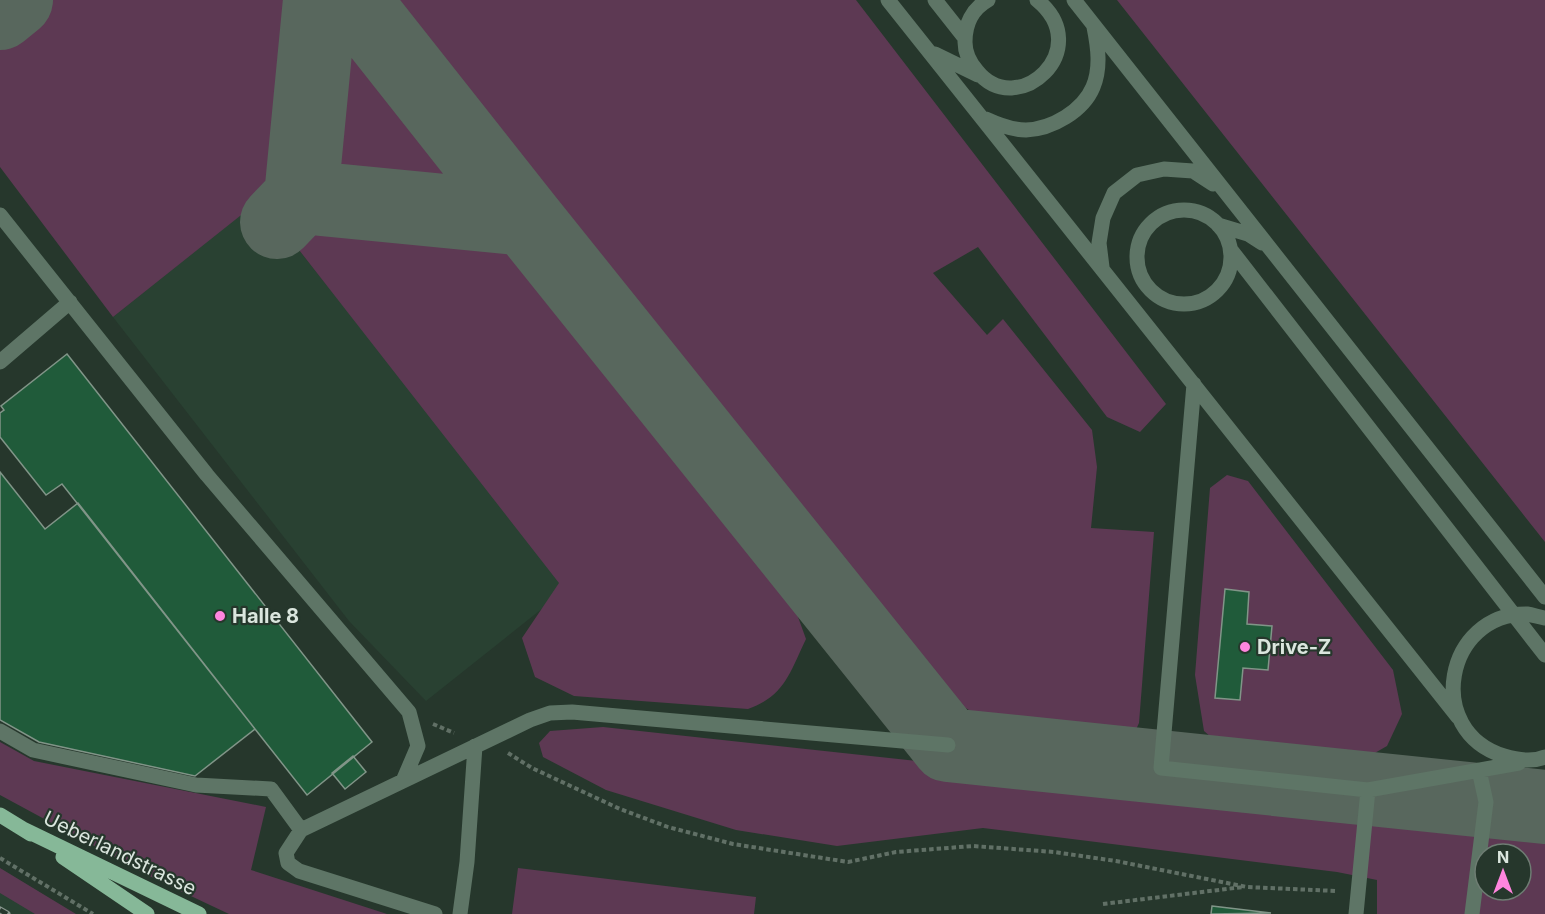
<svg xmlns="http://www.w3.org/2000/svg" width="1545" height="914" font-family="Inter,sans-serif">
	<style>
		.built { fill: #294132 }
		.green { fill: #5d3953; fill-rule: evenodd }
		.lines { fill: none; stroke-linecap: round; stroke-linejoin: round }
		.taxiway { stroke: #58675d; stroke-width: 74 }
		.building { fill: #205b3a; stroke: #819588; stroke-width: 1.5 }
		.path { stroke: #617066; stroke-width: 4; stroke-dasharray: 4.5 3; stroke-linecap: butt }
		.minor { stroke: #5e7566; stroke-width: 15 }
		.major { stroke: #86b898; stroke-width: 15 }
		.rail-casing { stroke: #89978e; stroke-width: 7 }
		.rail { stroke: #26372c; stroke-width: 4.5; stroke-dasharray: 14; stroke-linecap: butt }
		.poi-dot { fill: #ff85de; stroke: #26372c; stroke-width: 2 }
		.labels { text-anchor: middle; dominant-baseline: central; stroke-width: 4.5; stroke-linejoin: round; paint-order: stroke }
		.poi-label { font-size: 20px; font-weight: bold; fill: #dbe6de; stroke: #26372c; text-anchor: start }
		.street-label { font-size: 20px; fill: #dbe6de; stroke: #26372c }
	</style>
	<rect width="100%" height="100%" fill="#26372c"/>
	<!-- built -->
	<path class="built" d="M259,200L568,588L426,701L349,621L113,317Z
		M0,868L75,914H0Z"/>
	<!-- green -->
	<path class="green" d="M30,0H327L781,570L806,639C790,672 785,696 748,709L574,696L535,677L522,638L559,583L260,200L113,317L0,167V23Z
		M382,0H856L1166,404L1140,432L1107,417L978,247L933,273L987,335L1003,319L1092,430L1097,467L1091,528L1154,532L1139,723L1133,736L1123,744C1092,741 1060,740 1030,734C979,724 937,690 898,659Z
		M1117,0H1545V542Z
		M1227,475L1248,481L1393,670L1402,714L1387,746L1352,766L1233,756L1204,731L1195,675L1210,488Z
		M603,727L1545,829V914H1377V880L1337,872L983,828L837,846L736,830L606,790L543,757L539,743L550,731ZM1485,854H1521V890H1485Z
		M0,742L34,761L266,807L251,870L387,914H229L157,880L0,795Z
		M0,868L76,914H35L0,893Z
		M518,868L756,897L754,914H512Z"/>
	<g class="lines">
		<!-- taxiway -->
		<path class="taxiway" d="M353,0L526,219L948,745L1545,807
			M0,13L16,0
			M301,197L320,0
			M277,222L301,197L526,219"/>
	</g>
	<!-- building -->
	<path class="building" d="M67,354L372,742L307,795L62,484L46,495L0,437V413L4,410L1,406Z
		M0,472L45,529L78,503L255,729L195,776L39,742L0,720Z
		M1225,589L1249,592L1247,624L1272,626L1268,670L1243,668L1240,700L1215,698Z
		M353,756L366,772L345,789L332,773Z
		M1212,906L1271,913L1211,914Z"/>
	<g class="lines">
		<!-- path -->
		<path class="path" d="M433,724L454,733
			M508,753L532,768L620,809L668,827L733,844L848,862L896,852L973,846L1054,852L1116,861L1247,887L1336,891
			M0,858L93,914
			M1103,904L1243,887"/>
		<!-- minor -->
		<path class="minor" d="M888,0L1458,717
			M935,0L965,38
			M988,0C972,9 965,25 965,42C965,54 970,63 977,71C1017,121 1097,49 1037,0
			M1074,0L1545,597
			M935,54L978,75
			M986,119C999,125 1012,130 1026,130C1052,129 1083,111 1093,87C1101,68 1098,47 1094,27
			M1137 257a47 47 0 1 1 94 0a47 47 0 1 1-94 0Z
			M0,215L207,475L409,712L418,746L403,781
			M1218,225L1248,234L1262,243
			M1231,250L1545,655
			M1102,267L1099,243L1103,218L1114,193L1137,175L1164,169L1193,171L1213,184
			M0,362L70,302
			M1194,384L1161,768L1368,790L1356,914
			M1545,618C1539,617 1533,615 1527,614C1445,613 1423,731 1504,756C1517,760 1533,762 1545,757
			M0,731L33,750L196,785L271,789L301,830L286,853L288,863L299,871L435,914
			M1368,790L1519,763
			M301,830L530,720L550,713L572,712L948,745
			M460,914L467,862L475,746
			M1472,914L1486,802L1479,770"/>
		<!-- major -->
		<path class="major" d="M0,815L31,834
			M23,829L199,914
			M63,857L147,914"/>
		<!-- rail casing -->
		<g class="rail-casing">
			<path id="rail" d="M0,910L7,914"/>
		</g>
		<!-- rail -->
		<use href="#rail" class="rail"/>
	</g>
	<!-- markers -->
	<g class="poi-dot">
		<circle cx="220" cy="616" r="6"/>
		<circle cx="1245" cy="647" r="6"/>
	</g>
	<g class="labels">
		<!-- poi labels -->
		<g class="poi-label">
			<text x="232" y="616">Halle 8</text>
			<text x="1257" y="647">Drive-Z</text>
		</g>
		<!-- street labels -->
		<g class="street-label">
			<text transform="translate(120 853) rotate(26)">Ueberlandstrasse</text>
		</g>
	</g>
	<!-- north arrow -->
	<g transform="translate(1503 872)"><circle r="28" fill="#26372c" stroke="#6e7d73" stroke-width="1.5"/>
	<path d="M0-4.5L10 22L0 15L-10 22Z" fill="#ff85de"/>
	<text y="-9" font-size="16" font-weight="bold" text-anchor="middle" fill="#dbe6de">N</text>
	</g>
</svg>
